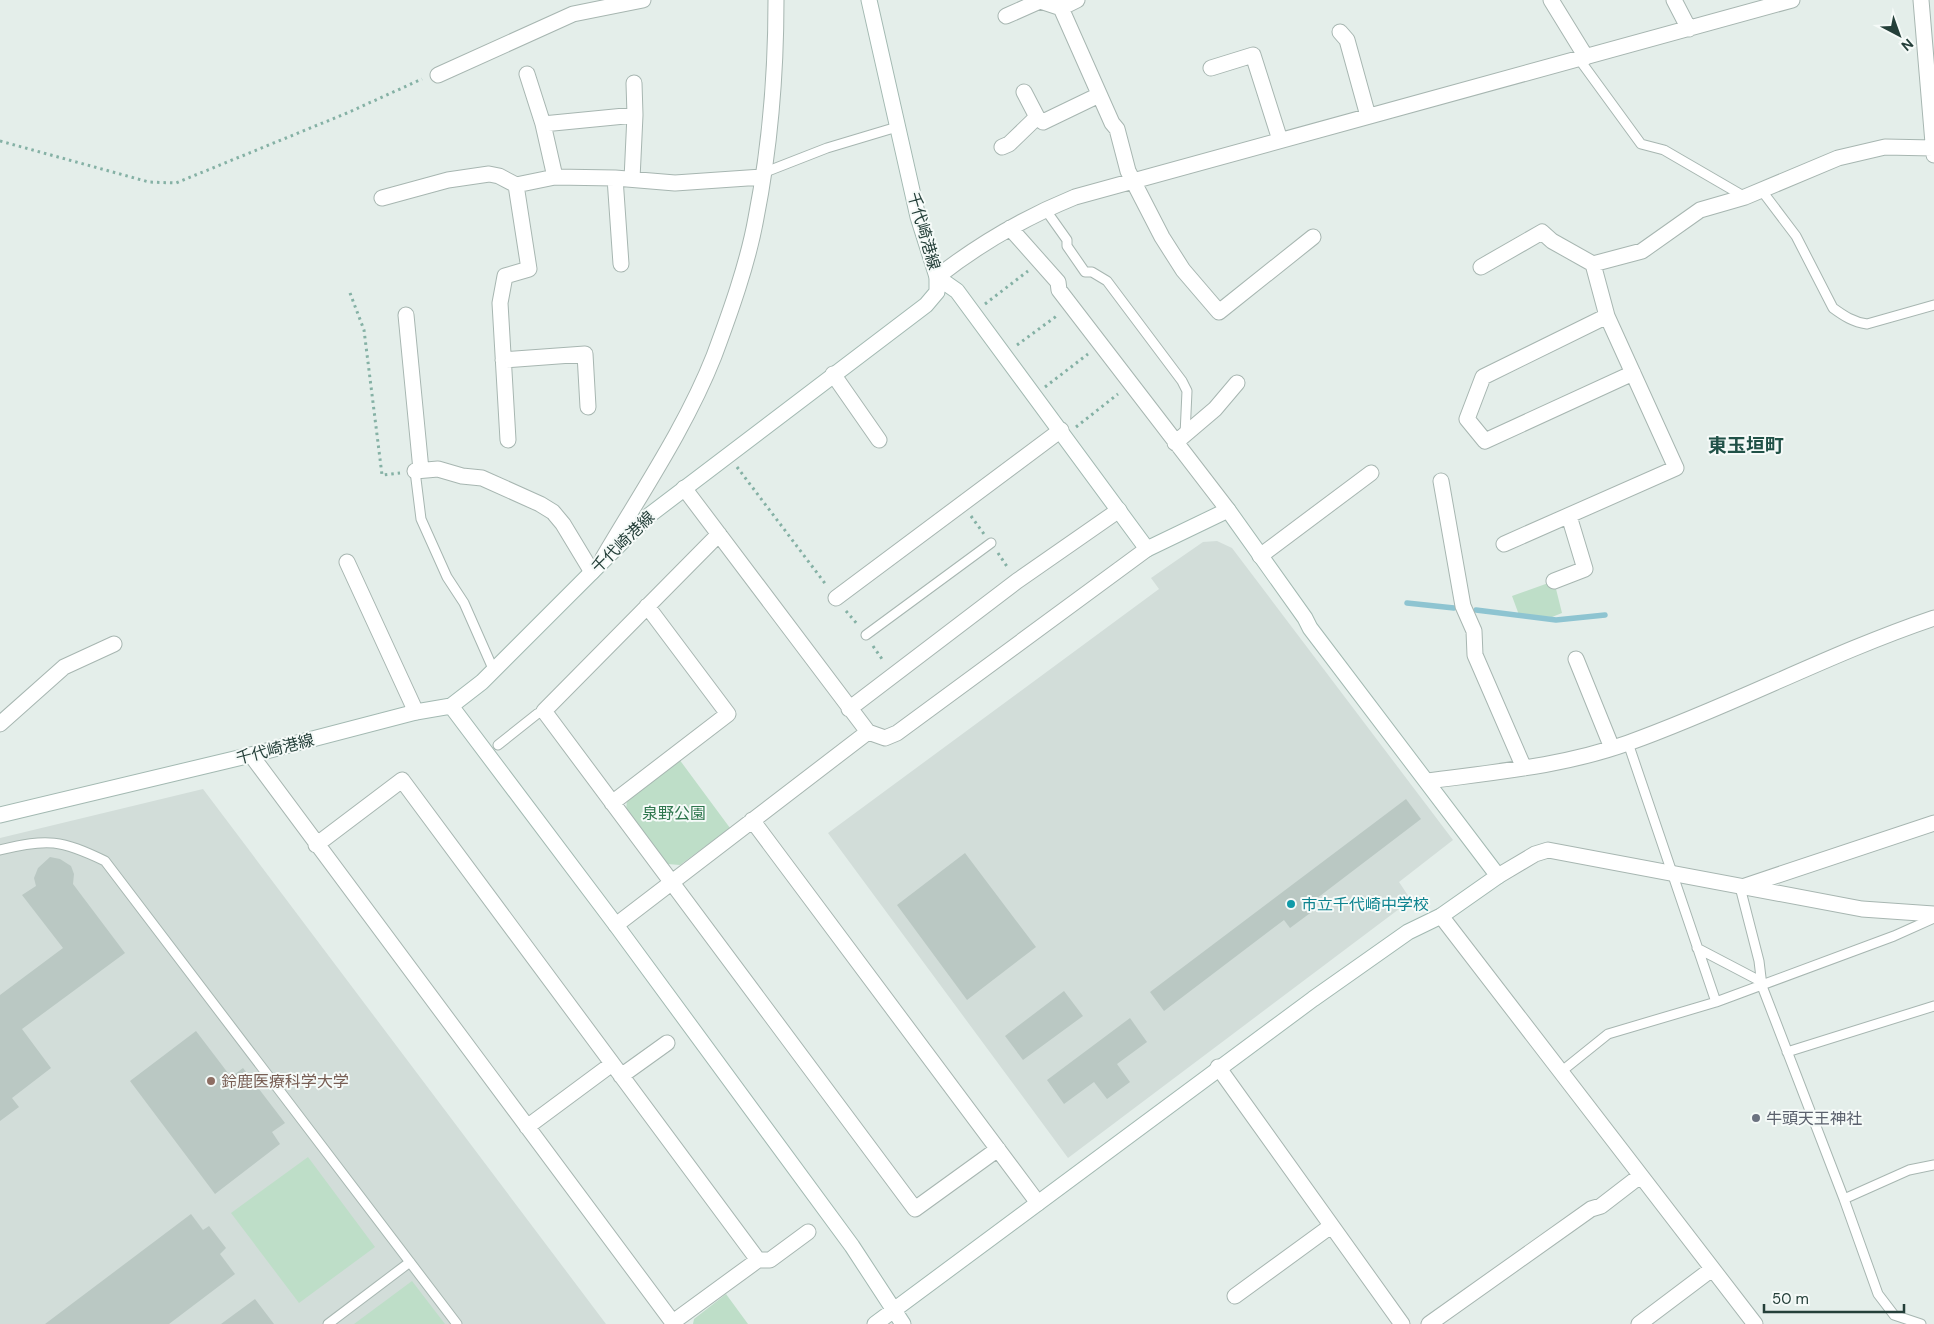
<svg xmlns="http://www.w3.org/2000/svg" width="1934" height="1324" font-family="'DM Sans','Noto Sans JP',sans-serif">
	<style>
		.built { fill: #d2ddd9 }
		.green { fill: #bedec8 }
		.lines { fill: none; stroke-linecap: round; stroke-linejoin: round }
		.stream { stroke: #8ec4d1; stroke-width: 5.5 }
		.building { fill: #bac8c3 }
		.lane-casing { stroke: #a7b6b1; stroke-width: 11 }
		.street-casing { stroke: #a7b6b1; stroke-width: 17 }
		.secondary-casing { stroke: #a3b9b2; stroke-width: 17 }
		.path { stroke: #85b1a5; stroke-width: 3; stroke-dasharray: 2.5 4; stroke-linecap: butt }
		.lane { stroke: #fff; stroke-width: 9 }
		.street { stroke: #fff; stroke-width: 15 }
		.secondary { stroke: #fff; stroke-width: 15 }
		.culture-dot { fill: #0f9aa8; stroke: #f5faf8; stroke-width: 2 }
		.education-dot { fill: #8d6e63; stroke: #f5faf8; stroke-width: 2 }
		.worship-dot { fill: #6b7280; stroke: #f5faf8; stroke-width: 2 }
		.labels { text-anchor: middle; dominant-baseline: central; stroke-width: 4; stroke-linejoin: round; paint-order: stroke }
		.street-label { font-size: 16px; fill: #243f39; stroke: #f5faf8 }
		.park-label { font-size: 16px; fill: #2e764d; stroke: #f5faf8 }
		.culture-label { font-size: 16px; fill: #0d838f; stroke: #f5faf8; text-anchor: start }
		.education-label { font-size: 16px; fill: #785e54; stroke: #f5faf8; text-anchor: start }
		.worship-label { font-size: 16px; fill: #5b616d; stroke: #f5faf8; text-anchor: start }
		.quarter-label { font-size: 19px; font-weight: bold; fill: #205147; stroke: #f5faf8 }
	</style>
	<rect width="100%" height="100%" fill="#e4eeea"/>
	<!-- built -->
	<path class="built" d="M1217,541L1232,548L1453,840L1399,882L1411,900L1068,1158L828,833L1159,589L1151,578L1203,542Z
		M203,789L606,1324H0V838Z"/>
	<!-- green -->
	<path class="green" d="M1554,581L1562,613L1552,617L1519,615L1512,596Z
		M679,759L730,828L680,865L667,864L626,811L627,800Z
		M308,1157L375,1247L299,1303L231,1213Z
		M412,1281L445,1324H354Z
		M726,1294L748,1324H693L694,1319Z"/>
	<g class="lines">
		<!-- stream -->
		<path class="stream" d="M1407,603L1454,608
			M1476,610L1556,620L1605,615"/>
	</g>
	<!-- building -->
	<path class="building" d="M1406,799L1421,819L1312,902L1317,908L1290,928L1284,920L1164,1011L1150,992Z
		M965,853L1036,947L967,1000L897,905Z
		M50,857L60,859L71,866L74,874L73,884L125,953L22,1029L51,1068L12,1098L19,1107L0,1121V995L63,948L22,895L36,886L34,878L38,868Z
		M1064,991L1083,1016L1023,1060L1005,1036Z
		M1130,1018L1147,1042L1117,1064L1130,1082L1107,1099L1094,1082L1064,1104L1047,1080Z
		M196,1031L231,1077L243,1068L285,1123L272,1132L280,1144L215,1194L130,1081Z
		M191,1214L203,1230L209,1226L226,1248L220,1254L235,1274L169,1324H45Z
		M255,1299L274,1324H221Z"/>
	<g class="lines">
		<!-- lane casing -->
		<g class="lane-casing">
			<path id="lane" d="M1579,59L1641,144L1664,150L1745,197
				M763,173L827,148L897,127
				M1762,191L1796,236L1833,308C1844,316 1853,322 1867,324L1934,305
				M1045,209L1067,240V246L1085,272H1092L1107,281L1182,381L1187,391L1185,435
				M415,471L421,519L447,577L464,603L494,671
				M866,635L991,543
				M1628,743L1716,1002
				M498,745L537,714L544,711
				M0,850C48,838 61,840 105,861L457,1324
				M1740,887L1759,961L1762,986L1844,1199L1878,1294L1894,1315L1921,1324
				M1697,948L1762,982
				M1787,1052L1934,1006
				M1562,1071L1608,1034L1716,1002L1894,936L1934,918
				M1844,1199L1909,1170L1934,1165
				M328,1324L410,1262"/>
		</g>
		<!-- street casing -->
		<g class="street-casing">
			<path id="street" d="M1551,0L1586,57
				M1674,0L1689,29
				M1921,0L1934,155
				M1061,8L1112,123L1117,129L1128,171L1162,237L1183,270L1219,312L1313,237
				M1006,16L1040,1L1061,8L1077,0
				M1340,32L1347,40L1368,116
				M1211,68L1253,55L1280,140
				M527,74L543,124L555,177
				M438,75L573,14L643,0
				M634,83L635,115
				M1024,92L1037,117
				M543,124L635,115L632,179
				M1002,147L1009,144L1037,117L1043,122L1099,95
				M615,178L621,264
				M382,198L448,180L489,174L499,176L516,185L555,177L615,178L675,183L762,177
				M1010,228L1058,282L1059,290L1228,510
				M1481,267L1542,232L1552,241L1593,264
				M937,277C979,244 1026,217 1075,197L1792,0
				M406,315L421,470
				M1607,316L1483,377L1467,419L1485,441L1633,373
				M503,360L585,354L588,407
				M833,374L879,440
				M508,440L500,303L505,276L529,269L516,185
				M1175,443L1215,409L1237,383
				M415,471L438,469L462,476L482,478L540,504L553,512L563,524L592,572
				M1441,481L1463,606L1474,631L1475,655L1524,768
				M719,534L544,711L915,1209L998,1149
				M1504,544L1676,468L1607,316L1593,264L1642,251L1700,210L1745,197L1838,158L1885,147L1933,148
				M1260,556L1371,473
				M603,558C641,493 686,427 714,356C730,313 748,263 756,218C770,147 776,73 776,0
				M347,562L416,712
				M1554,581L1585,569L1569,516
				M836,598L1061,430
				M1576,659L1612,748
				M849,709L1017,581L1119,510
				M0,724L64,667L114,644
				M868,732L885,738L897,733L1147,549
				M251,755L674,1324
				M1428,781C1495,772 1564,766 1628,743C1732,706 1830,653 1934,618
				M612,803L728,714L647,606
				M752,820L1038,1203
				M316,845L402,780L758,1260L673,1322
				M1498,876L1535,854L1548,850L1862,909L1934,914
				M1742,887L1934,823
				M1441,916L1755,1324
				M616,925L868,732L684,488
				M1218,1067L1402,1324
				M621,1076L667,1043
				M527,1127L612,1064
				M758,1260H770L808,1232
				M1235,1296L1331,1226
				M1429,1324L1591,1209L1601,1206L1640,1176
				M1639,1324L1712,1269"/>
		</g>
		<!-- secondary casing -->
		<g class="secondary-casing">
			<path id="secondary" d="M451,706L616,925L852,1246L903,1324
				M0,815L251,755L416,712L451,706L482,682L647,517L926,305L937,292V277L918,217L869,0
				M875,1324L1313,999L1408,932L1441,916L1498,876L1310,628L1305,618L1228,510L1147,549L957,291L937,277"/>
		</g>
		<!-- path -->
		<path class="path" d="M0,141L149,182L176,183L347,113L422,79
			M350,293L364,330L382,475L400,473
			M985,304L1028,271
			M1017,345L1058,315
			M1045,387L1088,354
			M1076,427L1118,394
			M737,467L827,586
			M971,516L984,534
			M998,553L1008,568
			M846,611L858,625
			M873,646L884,662"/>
		<!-- lane -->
		<use href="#lane" class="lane"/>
		<!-- street -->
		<use href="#street" class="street"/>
		<!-- secondary -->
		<use href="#secondary" class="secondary"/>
	</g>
	<!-- markers -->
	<circle class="culture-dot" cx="1291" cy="904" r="5"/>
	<circle class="education-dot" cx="211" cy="1081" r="5"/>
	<circle class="worship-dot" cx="1756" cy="1118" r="5"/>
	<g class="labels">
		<!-- street labels -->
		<g class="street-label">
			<text transform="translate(924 231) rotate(74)">千代崎港線</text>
			<text transform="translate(623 542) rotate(-44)">千代崎港線</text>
			<text transform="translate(275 749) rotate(-14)">千代崎港線</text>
		</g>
		<!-- park labels -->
		<g class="park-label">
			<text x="674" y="813">泉野公園</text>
		</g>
		<!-- culture labels -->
		<g class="culture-label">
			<text x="1301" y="904">市立千代崎中学校</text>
		</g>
		<!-- education labels -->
		<g class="education-label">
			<text x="221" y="1081">鈴鹿医療科学大学</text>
		</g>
		<!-- worship labels -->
		<g class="worship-label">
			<text x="1766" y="1118">牛頭天王神社</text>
		</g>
		<!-- quarter labels -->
		<g class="quarter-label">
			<text x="1746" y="445">東玉垣町</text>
		</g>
	</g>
	<!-- north arrow -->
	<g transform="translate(1899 35) rotate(139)" stroke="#f5faf8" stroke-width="4" paint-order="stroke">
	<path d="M0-4L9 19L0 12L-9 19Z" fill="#243f39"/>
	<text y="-8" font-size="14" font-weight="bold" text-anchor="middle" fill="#243f39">N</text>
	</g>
	<!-- scale -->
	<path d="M1764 1304v8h140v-8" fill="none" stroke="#243f39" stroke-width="2.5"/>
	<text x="1772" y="1304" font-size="15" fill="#243f39" stroke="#f5faf8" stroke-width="4" paint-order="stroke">50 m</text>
</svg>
